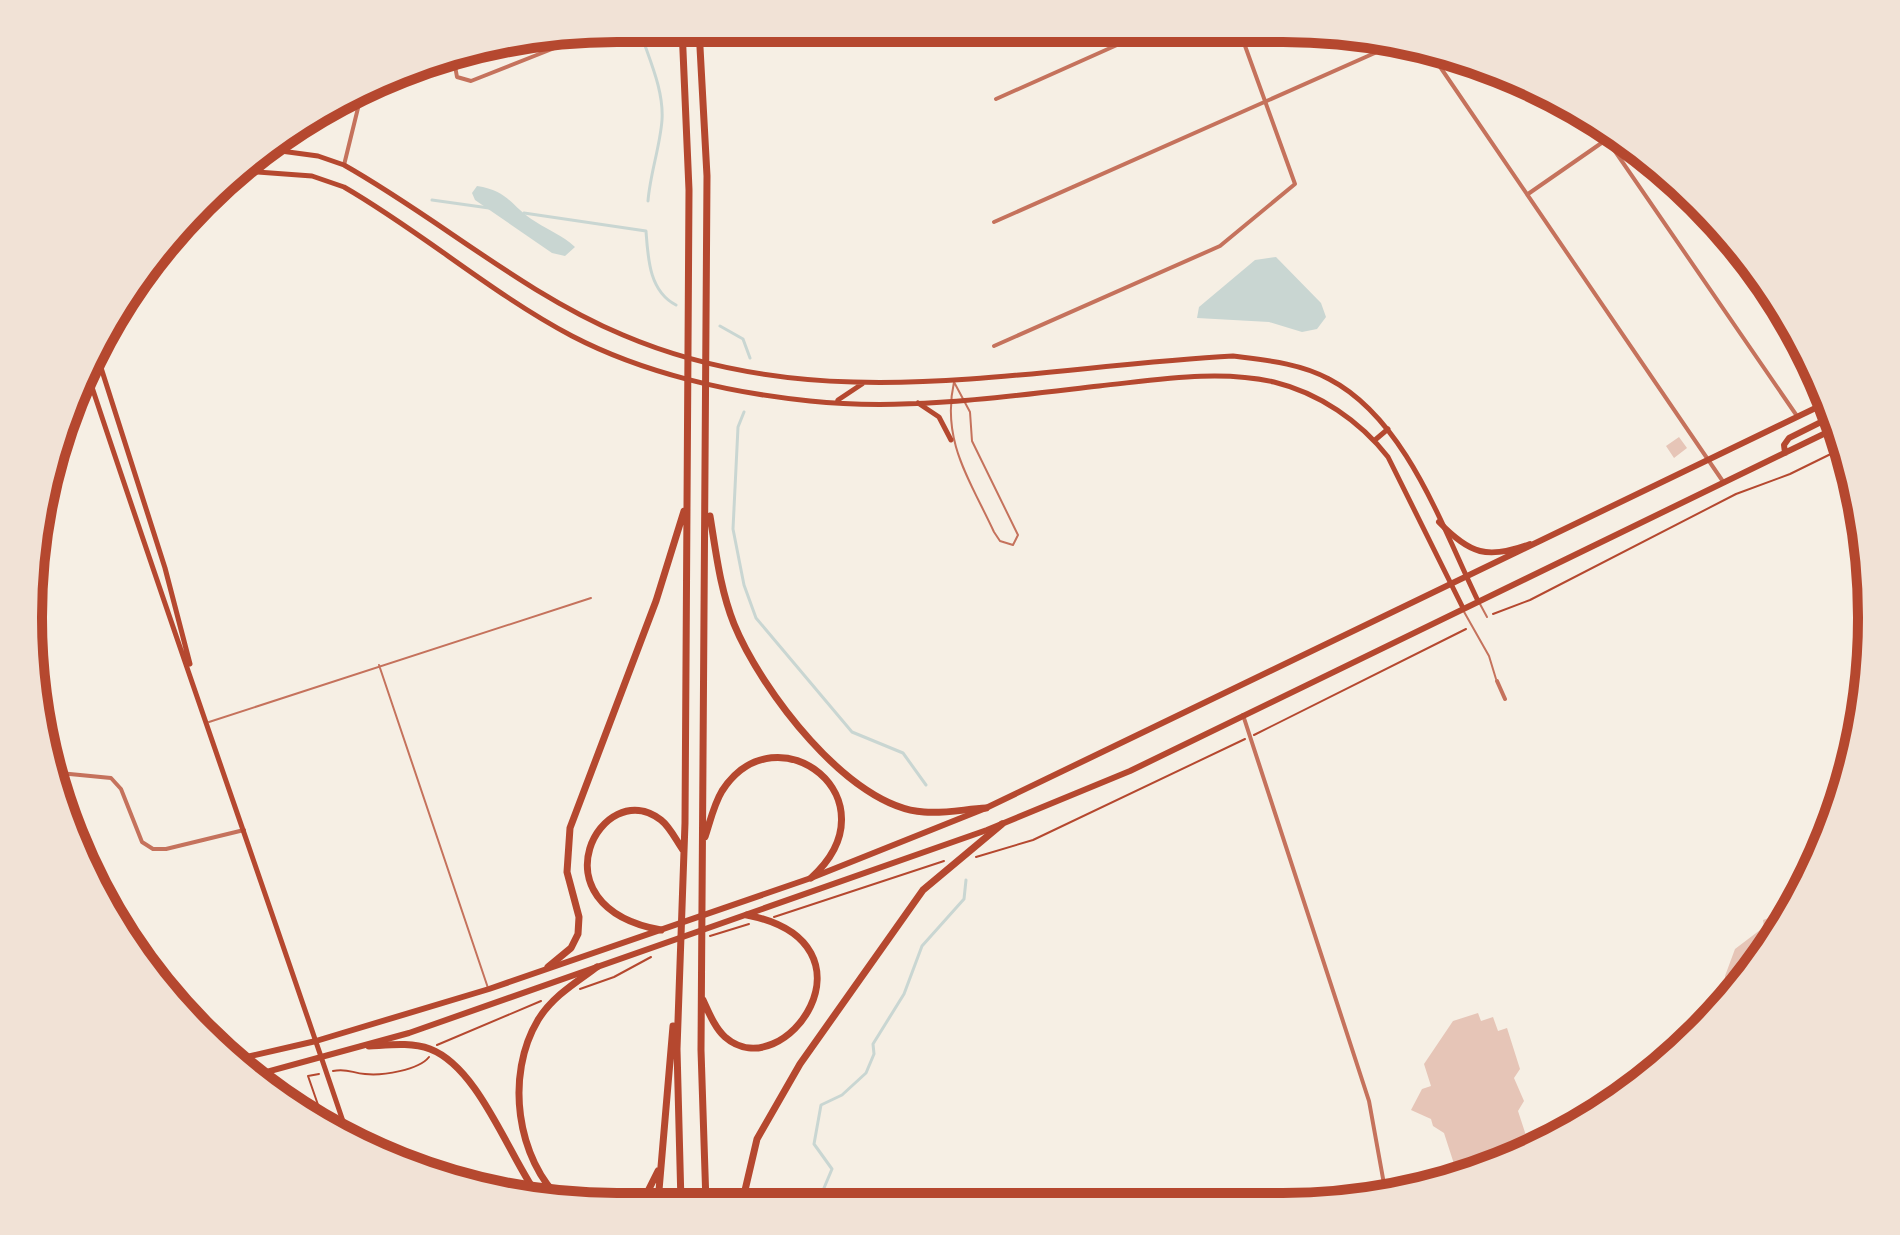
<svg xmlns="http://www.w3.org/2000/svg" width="1900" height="1235" font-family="'Alegreya Sans',sans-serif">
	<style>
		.water { fill: #c9d6d2 }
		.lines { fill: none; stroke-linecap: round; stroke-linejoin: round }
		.stream { stroke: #c9d6d2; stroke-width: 3 }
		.building { fill: #e6c5b7 }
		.path { stroke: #b5482f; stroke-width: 2 }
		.service { stroke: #c5725c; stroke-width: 2 }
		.minor { stroke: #c5725c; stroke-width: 4 }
		.tertiary { stroke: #c5725c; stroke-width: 4 }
		.secondary { stroke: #b5482f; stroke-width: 5 }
		.primary { stroke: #b5482f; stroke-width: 6 }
		.motorway { stroke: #b5482f; stroke-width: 7 }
		.rim { fill: none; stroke: #b5482f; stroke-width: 10 }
	</style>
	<rect width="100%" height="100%" fill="#f6efe4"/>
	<!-- water -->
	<path class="water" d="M477,186C510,191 511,207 536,222C550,231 562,235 575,247L565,256L552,253L475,200L472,193Z
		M1276,257L1321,303L1326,317L1317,329L1302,332L1269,322L1197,318L1199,307L1255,260Z"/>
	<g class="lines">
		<!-- stream -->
		<path class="stream" d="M639,28C648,57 664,89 662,120C660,147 650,174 648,201
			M432,200L489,208
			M524,213L646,231C648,258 649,291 676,305
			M720,326L743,339L750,358
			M744,412L738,427L733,529L744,585L756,618L852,732L903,753L926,785
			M831,1203L824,1188L832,1169L814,1144L821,1105L842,1095L866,1073L874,1054L873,1044L904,994L922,946L964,899L966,880"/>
	</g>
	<!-- building -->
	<path class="building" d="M1679,437L1687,448L1674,458L1666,446Z
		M1775,916L1776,922H1786L1727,1004L1725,976L1735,949L1764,927L1763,920Z
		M1478,1013L1481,1021L1493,1017L1498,1031L1507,1028L1520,1069L1514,1078L1524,1101L1518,1111L1531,1151L1485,1168L1482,1159L1455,1167L1444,1133L1433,1126L1431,1119L1411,1110L1422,1089L1431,1086L1424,1064L1453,1021Z"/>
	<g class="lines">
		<!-- path -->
		<path class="path" d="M1493,614L1530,600L1736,494L1790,474L1845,447
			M1254,735L1466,629
			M976,857L1033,840L1245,739
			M774,917L944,861
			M710,936L749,924
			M580,989L614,977L651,957
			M437,1045L541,1001
			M333,1071C347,1068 352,1073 365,1074C382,1076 419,1070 429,1057
			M319,1074L308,1076L325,1125"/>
		<!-- service -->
		<path class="service" d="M954,382L970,412L972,441L1018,535L1013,545L1000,541L994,532C970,480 941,441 954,382Z
			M1480,604L1487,617
			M1463,610L1489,656L1496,679
			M379,665L488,988
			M209,722L591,598"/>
		<!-- minor -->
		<path class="minor" d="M453,55L457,77L471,81L557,47L568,36
			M1432,55L1724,483
			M996,99L1146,32
			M1597,125L1797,416
			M344,165L358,108L356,95
			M1528,194L1613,135
			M994,222L1395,44
			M994,346L1220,246L1295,184L1240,32
			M1497,681L1505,699
			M49,772L111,778L121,789L142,842L153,849H166L244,830"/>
		<!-- tertiary -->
		<path class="tertiary" d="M1243,715L1369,1101L1386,1195"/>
		<!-- secondary -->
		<path class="secondary" d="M266,149L318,156L344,165C438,218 523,293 623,335C822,420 1026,367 1233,356C1264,360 1300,363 1329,379C1406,419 1442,527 1478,601
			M243,171L312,176L344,187C422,232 491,293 572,336C643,373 730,393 810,401C905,411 1004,397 1099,386C1156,380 1218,369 1274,382C1319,393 1360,421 1388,457L1463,608
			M96,352L165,568L190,664
			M86,369C171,627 263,884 350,1142
			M838,400L862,384
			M918,403L939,417L951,440
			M1375,440L1388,429"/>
		<!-- primary -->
		<path class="primary" d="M1785,453L1784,445L1789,438L1833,416
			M1439,522C1470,554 1487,560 1530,544
			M229,1061L316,1041L489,989L811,878L986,808L1828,402
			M252,1076L409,1033L987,830L1130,771L1838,427"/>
		<!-- motorway -->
		<path class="motorway" d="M699,29L707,176L701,1050L706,1203
			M710,516C716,552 720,589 734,624C760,688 849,808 924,812C944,814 966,809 986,808
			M705,837C710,822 714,804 722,791C777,706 898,800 811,878
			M661,930C530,906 602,774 661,820C670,827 676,840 683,850
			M548,967L571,948L578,934L579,917L567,872L570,828L656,601L684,511
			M703,1000C709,1013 715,1028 725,1037C784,1089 887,943 747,915
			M369,1046C389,1045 411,1042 430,1049C480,1068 510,1160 542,1202
			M563,1202C516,1159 505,1075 538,1020C552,997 575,983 597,967
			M635,1202L648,1191L658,1171
			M658,1202L673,1026
			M681,1203L677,1049L685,823L689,190L682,28
			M742,1203L757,1139L800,1064L923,890L1002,824"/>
	</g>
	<!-- crop -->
	<path d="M0 0H1900V1235H0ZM617 42H1283A575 575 0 0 1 1858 617V618A575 575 0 0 1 1283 1193H617A575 575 0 0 1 42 618V617A575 575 0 0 1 617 42Z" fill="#f1e2d6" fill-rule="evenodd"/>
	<path class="rim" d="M617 42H1283A575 575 0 0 1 1858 617V618A575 575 0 0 1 1283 1193H617A575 575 0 0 1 42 618V617A575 575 0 0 1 617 42Z"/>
</svg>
